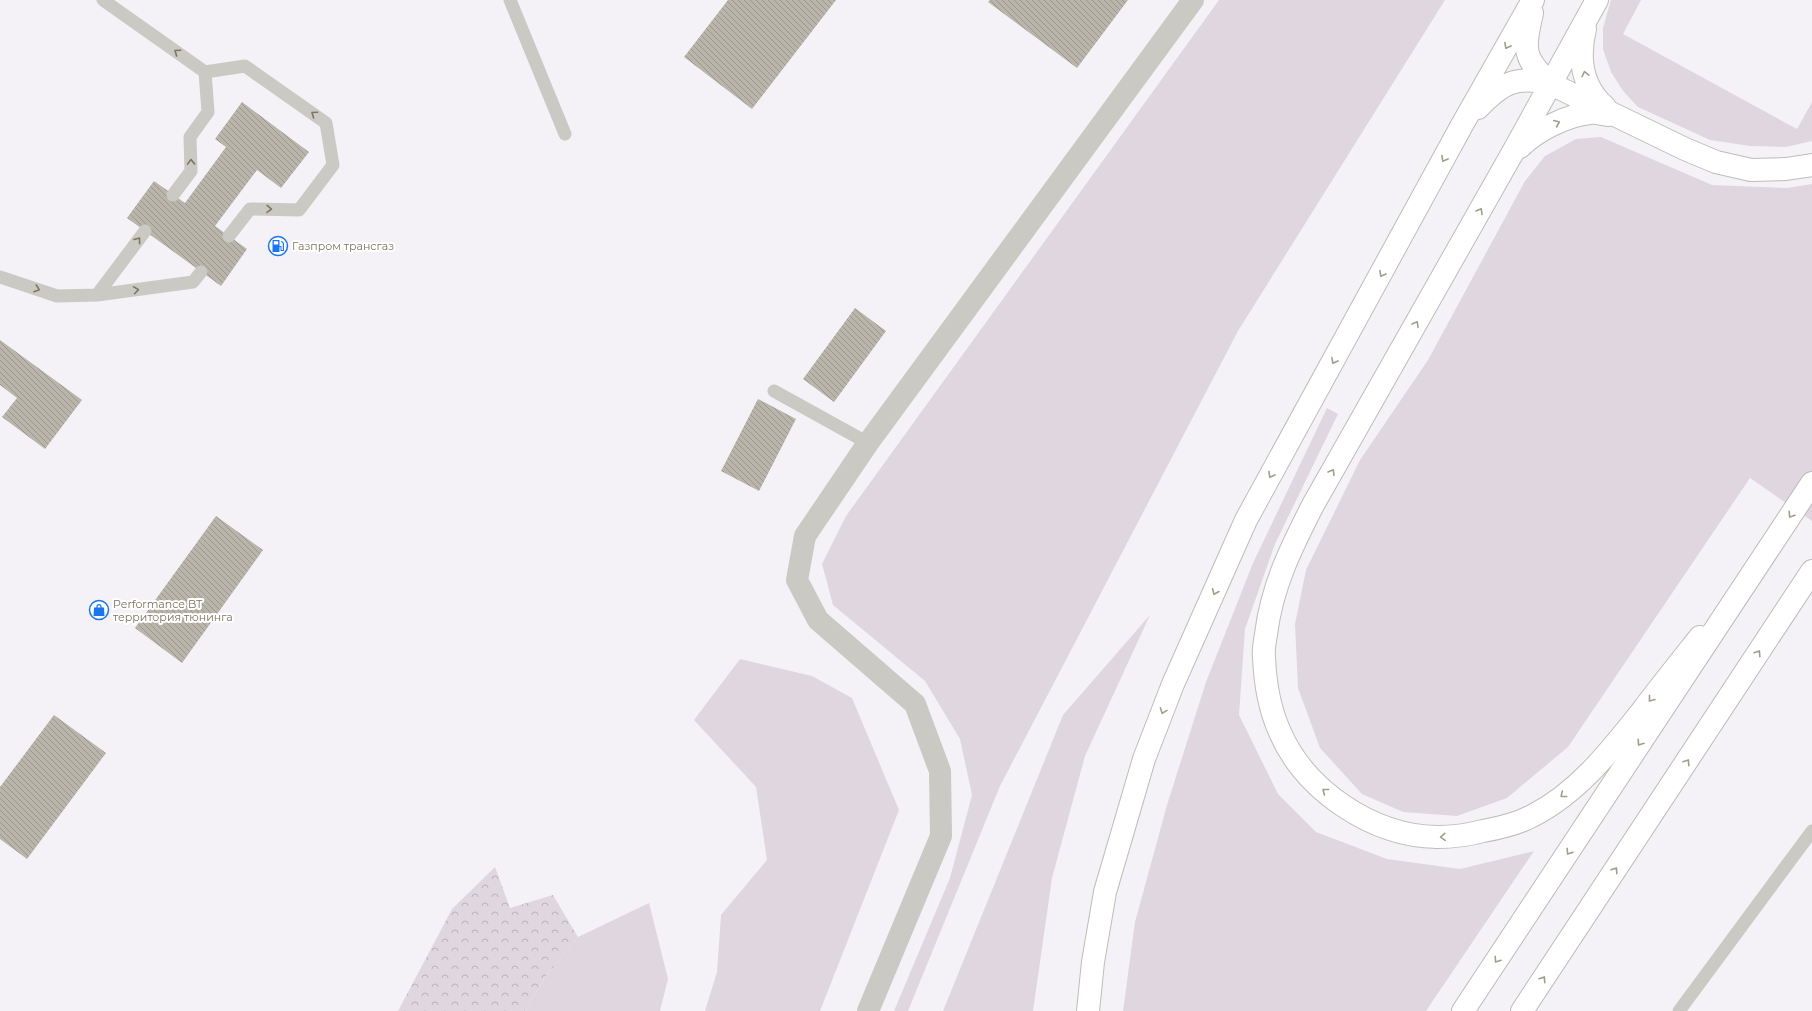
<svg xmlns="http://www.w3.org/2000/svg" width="1812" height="1011" font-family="Montserrat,sans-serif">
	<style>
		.grass { fill: #e0d6e0 }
		.forest { fill: url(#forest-crowns) }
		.building { fill: url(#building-back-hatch) }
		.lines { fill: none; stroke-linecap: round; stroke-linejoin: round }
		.secondary-casing { stroke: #bfbdb5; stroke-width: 24 }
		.trunk-casing { stroke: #bcbbb5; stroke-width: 24 }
		.service { stroke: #cbc9c3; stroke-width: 13 }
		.minor { stroke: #cbc9c3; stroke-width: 22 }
		.secondary { stroke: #fff; stroke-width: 22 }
		.trunk { stroke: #fff; stroke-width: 22 }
		.oneway { stroke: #a29d8c }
		.oneway2 { stroke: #7e7760 }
		.labels { text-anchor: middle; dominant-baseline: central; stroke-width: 4; stroke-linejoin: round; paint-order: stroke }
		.poi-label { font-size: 11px; fill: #7a735b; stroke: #fff; text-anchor: start }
	</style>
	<defs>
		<pattern id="forest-crowns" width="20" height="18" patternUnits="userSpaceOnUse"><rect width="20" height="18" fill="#e0d6e0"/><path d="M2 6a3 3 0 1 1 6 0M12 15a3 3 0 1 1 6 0" fill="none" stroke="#bbb2b9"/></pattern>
		<pattern id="building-back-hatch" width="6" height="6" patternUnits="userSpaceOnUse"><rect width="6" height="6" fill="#b9b5aa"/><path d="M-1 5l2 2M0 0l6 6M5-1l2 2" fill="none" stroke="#9b988d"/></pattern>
	</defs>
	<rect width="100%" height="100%" fill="#f4f2f6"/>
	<!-- grass -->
	<path class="grass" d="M1219,0H1445L1238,331L1000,786L908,1011H894L950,878L972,795L960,739L925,681L833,605L822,564L846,516Z
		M1611,0H1641L1623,34L1797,129L1812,102V141L1786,147L1750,146L1710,140L1638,107L1623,91L1611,72L1603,49V28Z
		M1601,137L1712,185L1787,188L1812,184V521L1750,478L1568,747L1507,798L1457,816L1403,812L1362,794L1320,748L1298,688L1295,624L1306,570L1360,460L1428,360L1525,181L1545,156L1576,139Z
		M1327,408L1338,414L1275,544L1245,629L1239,715L1278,794L1316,832L1387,859L1460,869L1534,851L1426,1011H1123L1135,922L1167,805L1206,682L1253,563Z
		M1150,615L1085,756L1052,878L1033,1011H943L1063,715Z
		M740,659L812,676L852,698L899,810L820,1011H705L717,972L721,915L767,860L756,787L694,720Z
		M649,903L668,979L660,1011H525L545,977L578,937Z"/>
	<!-- forest -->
	<path class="forest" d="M495,867L510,908L553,895L578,937L545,977L525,1011H398L452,909Z"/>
	<!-- building -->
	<path class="building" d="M728,0H836L752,109L684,57Z
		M990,0H1128L1077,68L988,2Z
		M242,102L309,152L281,188L257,170L215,226L247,249L221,286L127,218L154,181L185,203L226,147L215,139Z
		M855,308L886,331L834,402L803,379Z
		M0,340L82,400L45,449L2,417L17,398L0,385Z
		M758,399L796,419L759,491L721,471Z
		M216,516L263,550L182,663L135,628Z
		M54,715L106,753L27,859L0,839V787Z"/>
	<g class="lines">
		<!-- secondary casing -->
		<g class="secondary-casing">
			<path id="secondary" d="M1597,0L1513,152L1313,505C1291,548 1272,586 1266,634C1265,641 1263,650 1264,657C1265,682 1269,707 1279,730C1304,790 1372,836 1437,837C1452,837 1468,835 1483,831C1500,828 1517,824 1532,816C1578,793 1611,750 1642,711C1661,686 1681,661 1700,637
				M1532,13C1524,49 1522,58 1551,84
				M1585,29C1578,58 1582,87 1605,107
				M1478,108C1502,83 1516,75 1551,84L1685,149L1716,162L1751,170L1786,169L1812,165
				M1520,147C1536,131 1567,115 1590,113C1595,112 1602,114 1608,115
				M1088,1011L1093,962L1105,892L1144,759L1173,684L1246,520L1462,125L1533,0"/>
		</g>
		<!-- trunk casing -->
		<g class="trunk-casing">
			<path id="trunk" d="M1463,1011L1812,483
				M1522,1011L1812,571"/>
		</g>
		<!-- service -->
		<path class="service" d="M103,0L205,72L208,112L190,137L191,171L173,195
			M510,0L565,134
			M205,72L245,66L326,123L333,165L299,210L250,209L229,236
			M0,277L57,296L97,295L145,231
			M97,295L193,282L201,272
			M774,391L868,443
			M1679,1011L1812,831"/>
		<!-- minor -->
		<path class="minor" d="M868,1011L941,836L940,771L915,704L818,620L797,580L805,536L868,443L1193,0"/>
		<!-- secondary -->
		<use href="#secondary" class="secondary"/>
		<!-- trunk -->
		<use href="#trunk" class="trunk"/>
	</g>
	<!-- one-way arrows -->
	<defs><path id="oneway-chevron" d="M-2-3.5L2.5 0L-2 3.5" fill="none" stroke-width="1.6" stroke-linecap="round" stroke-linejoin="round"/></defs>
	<g class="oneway">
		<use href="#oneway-chevron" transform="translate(1507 46) rotate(119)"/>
		<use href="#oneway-chevron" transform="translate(1585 74) rotate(-103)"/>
		<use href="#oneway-chevron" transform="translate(1557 123) rotate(-23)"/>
		<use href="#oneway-chevron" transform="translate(1444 159) rotate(119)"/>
		<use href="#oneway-chevron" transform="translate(1480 211) rotate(-60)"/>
		<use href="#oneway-chevron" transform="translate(1382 274) rotate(119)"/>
		<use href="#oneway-chevron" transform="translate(1416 324) rotate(-60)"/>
		<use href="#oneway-chevron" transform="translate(1334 361) rotate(119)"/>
		<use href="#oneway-chevron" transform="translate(1332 472) rotate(-60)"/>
		<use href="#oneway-chevron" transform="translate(1271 475) rotate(119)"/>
		<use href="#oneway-chevron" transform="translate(1791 515) rotate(123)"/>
		<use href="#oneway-chevron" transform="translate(1215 592) rotate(113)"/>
		<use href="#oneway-chevron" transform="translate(1758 653) rotate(-57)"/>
		<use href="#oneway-chevron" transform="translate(1651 699) rotate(128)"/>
		<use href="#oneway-chevron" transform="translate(1163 711) rotate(111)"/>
		<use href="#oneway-chevron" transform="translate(1640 743) rotate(123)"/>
		<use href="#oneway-chevron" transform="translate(1687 762) rotate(-57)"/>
		<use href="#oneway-chevron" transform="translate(1325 791) rotate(-142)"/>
		<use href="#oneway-chevron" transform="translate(1563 795) rotate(141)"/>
		<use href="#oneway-chevron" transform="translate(1443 837) rotate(176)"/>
		<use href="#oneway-chevron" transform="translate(1569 852) rotate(123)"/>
		<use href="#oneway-chevron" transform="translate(1615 870) rotate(-57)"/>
		<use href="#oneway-chevron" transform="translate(1497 960) rotate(124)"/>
		<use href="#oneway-chevron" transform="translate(1543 979) rotate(-56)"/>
	</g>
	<g class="oneway2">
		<use href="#oneway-chevron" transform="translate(177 52) rotate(-145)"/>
		<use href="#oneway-chevron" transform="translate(314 114) rotate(-145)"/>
		<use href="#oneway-chevron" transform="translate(191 162) rotate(-92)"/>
		<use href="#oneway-chevron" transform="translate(269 209) rotate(1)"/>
		<use href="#oneway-chevron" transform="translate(138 240) rotate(-53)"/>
		<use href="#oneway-chevron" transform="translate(37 289) rotate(19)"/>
		<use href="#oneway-chevron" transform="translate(136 290) rotate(-8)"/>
	</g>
	<!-- icons -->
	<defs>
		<g id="fuel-ring" transform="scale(1)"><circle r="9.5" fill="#fff" stroke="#1a75ee" stroke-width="1.5"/><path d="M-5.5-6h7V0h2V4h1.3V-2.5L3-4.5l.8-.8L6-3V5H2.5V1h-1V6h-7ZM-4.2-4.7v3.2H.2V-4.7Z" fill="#1a75ee"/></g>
		<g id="shop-ring" transform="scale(1)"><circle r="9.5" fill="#fff" stroke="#1a75ee" stroke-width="1.5"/><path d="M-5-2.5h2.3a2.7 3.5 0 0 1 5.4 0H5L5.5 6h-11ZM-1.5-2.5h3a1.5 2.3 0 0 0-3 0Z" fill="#1a75ee"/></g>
	</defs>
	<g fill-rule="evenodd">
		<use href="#fuel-ring" x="278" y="246"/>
		<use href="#shop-ring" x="99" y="610"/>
	</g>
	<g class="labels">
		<!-- poi labels -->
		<g class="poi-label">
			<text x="292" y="246">Газпром трансгаз</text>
			<text x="113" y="604">Performance BT<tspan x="113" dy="13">территория тюнинга</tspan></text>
		</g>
	</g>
</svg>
